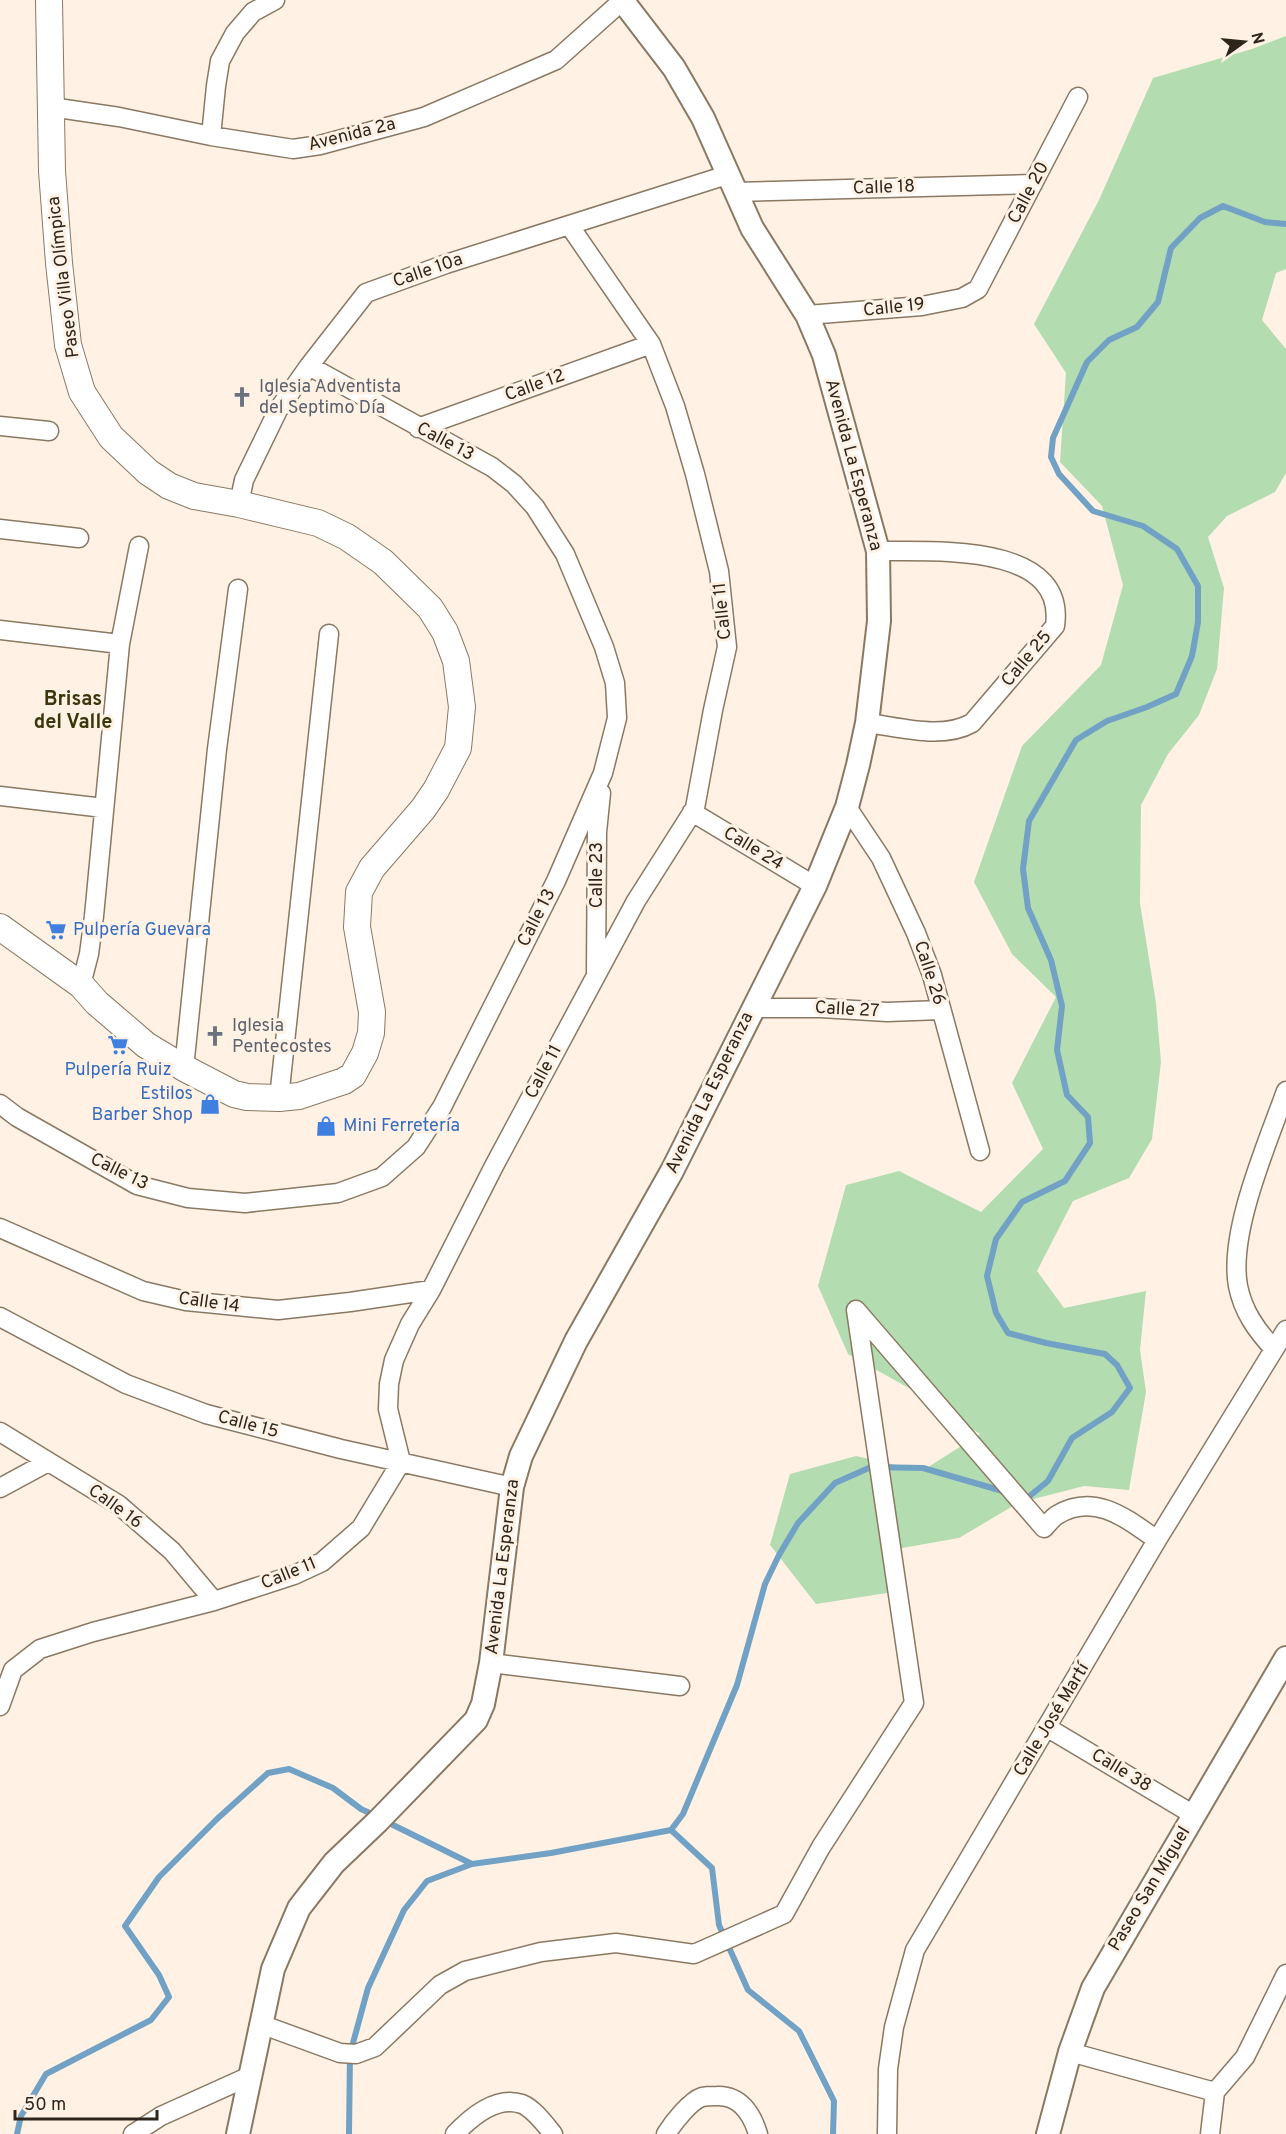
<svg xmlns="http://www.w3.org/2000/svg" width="1286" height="2134" font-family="Overpass,sans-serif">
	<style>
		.green { fill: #b3dcb0 }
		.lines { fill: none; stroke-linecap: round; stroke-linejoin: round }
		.stream { stroke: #71a1c5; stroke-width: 6 }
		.minor-casing { stroke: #8a7862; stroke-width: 21 }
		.tertiary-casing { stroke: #8a7862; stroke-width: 26 }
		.secondary-casing { stroke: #8a7862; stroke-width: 28 }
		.minor { stroke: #fff; stroke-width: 18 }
		.tertiary { stroke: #fff; stroke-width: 22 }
		.secondary { stroke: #fff; stroke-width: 26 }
		.labels { text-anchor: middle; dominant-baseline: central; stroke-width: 6; stroke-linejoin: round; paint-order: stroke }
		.street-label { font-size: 18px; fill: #2e261d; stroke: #fff2e4 }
		.worship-label { font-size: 18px; fill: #5b616d; stroke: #fff2e4; text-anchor: start }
		.shop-label { font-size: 18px; fill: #366cbe; stroke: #fff2e4; text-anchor: start }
		.neighbourhood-label { font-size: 20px; font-weight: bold; fill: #3a370d; stroke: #fff2e4 }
	</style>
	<rect width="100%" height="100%" fill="#fff2e4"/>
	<!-- green -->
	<path class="green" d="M1286,36V269L1276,273L1262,320L1286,349V473L1275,492L1227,516L1208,537L1224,588L1217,669L1199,715L1168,754L1141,805L1140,903L1156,1003L1161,1062L1152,1139L1129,1178L1073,1201L1037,1271L1064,1308L1146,1291L1140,1350L1146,1392L1129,1490L1084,1486L1018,1503L959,1538L902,1548L887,1593L816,1604L770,1545L790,1474L856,1456L922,1471L980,1434L914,1391L848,1354L818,1286L846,1185L899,1171L981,1212L1043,1149L1012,1083L1056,997L1012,954L974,882L1022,746L1101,665L1123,585L1102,506L1060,462L1066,373L1034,324L1099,200L1153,78L1252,49Z"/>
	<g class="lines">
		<!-- stream -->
		<path class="stream" d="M1022,1497L1026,1499L1048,1481L1072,1438L1112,1412L1130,1388L1117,1365L1105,1354L1046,1343L1008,1333L996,1313L987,1276L996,1239L1022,1202L1065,1181L1090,1143L1088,1117L1067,1095L1057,1050L1062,1006L1051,960L1028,908L1023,869L1029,821L1076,740L1107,721L1147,707L1176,694L1192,656L1198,622V586L1177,549L1143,526L1093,511L1059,474L1051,457L1053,438L1087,362L1109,340L1137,327L1158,302L1171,248L1200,218L1223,206L1265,222L1286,224
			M385,1821L472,1864L551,1853L671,1830L683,1814L737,1685L765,1584L779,1555L798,1523L835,1483L871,1467L923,1468L1006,1492
			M671,1830L712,1868L719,1925L748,1990L799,2031L834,2101L833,2134
			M17,2134L21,2116L46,2074L151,2020L169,1997L159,1975L125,1926L159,1877L217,1819L268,1773L289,1769L333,1788L361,1809L376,1816
			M349,2134L350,2054L368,1988L404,1910L427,1881L472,1864"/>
		<!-- minor casing -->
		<g class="minor-casing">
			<path id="minor" d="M51,107L119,117L211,136L293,149L320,145L424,117L556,60L622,1
				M211,136L216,86L220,61L235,33L253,12L275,0
				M736,192L1033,184
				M807,315L922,306L962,298L978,289L1078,97
				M0,426L49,431
				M418,428L651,344
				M239,504L244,480L278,410L309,366L366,293L446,264L727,175
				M0,529L79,538
				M0,630L120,644
				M867,723C900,727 942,740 972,723L1055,626C1067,541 930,552 878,551
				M0,796L104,808
				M847,807L881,858L916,933L932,975L980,1151
				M692,812L815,886
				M596,972L597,832L601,793
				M81,985L89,954L94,916L120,644L139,546
				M752,1008H821L887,1012L941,1010
				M184,1068L217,749L238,589
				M279,1098L329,634
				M0,1104L17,1117L137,1185L188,1198L245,1203L338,1193L382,1177L416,1147L442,1107L556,881L603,773L617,718L615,683L604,647L565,554L535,507L514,484L492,467L309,366
				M0,1228L143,1291L186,1301L278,1310L350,1302L431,1290
				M0,1317L126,1384L206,1414L341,1449L512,1487
				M1274,1349C1256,1330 1243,1311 1238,1286C1228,1232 1268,1142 1286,1091
				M0,1432L119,1505L172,1551L214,1601
				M0,1488L48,1462
				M491,1663L680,1686
				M0,1706L13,1670L40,1649L93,1632L214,1601L294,1575L322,1562L361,1528L401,1462L388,1409L389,1384L394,1360L410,1324L431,1290L494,1166L636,901L695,808L713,710L727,647L719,571L695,474L675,406L651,344L569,225
				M1048,1728L1194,1815
				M263,2025L340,2053L356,2054L375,2047L440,1985L465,1971L541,1952L616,1943L694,1954L784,1914L821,1847L914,1703L856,1310L1044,1528C1048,1524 1052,1518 1057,1515C1095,1492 1127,1519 1157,1540
				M1070,2052L1215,2092
				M133,2134L161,2116L252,2075
				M455,2134C471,2117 496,2095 522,2104C534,2109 545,2124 553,2134
				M666,2134C673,2123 690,2101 702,2097C706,2096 712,2096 717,2096C740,2095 752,2114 758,2134
				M887,2134L888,2069L894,2027L915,1950L1157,1540L1286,1330
				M1210,2134L1215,2092L1245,2057L1286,1974"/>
		</g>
		<!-- tertiary casing -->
		<g class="tertiary-casing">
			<path id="tertiary" d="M238,2134L273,1969L299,1908L334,1863L378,1821L476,1720L483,1704L491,1663L512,1487L521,1456L576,1341L672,1171L815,886L847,807L858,765L867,723L879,621L878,551L824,355L807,315L752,228L703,118L674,68L622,0
				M1048,2134L1070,2052L1093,1988L1286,1658"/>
		</g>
		<!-- secondary casing -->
		<g class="secondary-casing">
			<path id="secondary" d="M0,927L81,985L97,1003L146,1045L184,1068L234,1094L247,1097L279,1098L299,1096L344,1081L353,1075L365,1053L371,1033L372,1012L357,927L359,892L372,868L423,809L436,790L458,748L462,707L456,661L445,632L430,608L383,562L347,537L318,523L239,504L194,496L169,486L148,472L111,437L82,392L68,345L59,263L52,171L49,0"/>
		</g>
		<!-- minor -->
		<use href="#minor" class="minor"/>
		<!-- tertiary -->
		<use href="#tertiary" class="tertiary"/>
		<!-- secondary -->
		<use href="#secondary" class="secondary"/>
	</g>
	<!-- icons -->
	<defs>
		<g id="church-bare" transform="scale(1.62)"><path d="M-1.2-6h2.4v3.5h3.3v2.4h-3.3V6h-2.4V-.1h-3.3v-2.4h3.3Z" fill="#6b7280" stroke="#fff2e4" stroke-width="2.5" paint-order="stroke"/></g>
		<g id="supermarket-bare" transform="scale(1.62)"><path d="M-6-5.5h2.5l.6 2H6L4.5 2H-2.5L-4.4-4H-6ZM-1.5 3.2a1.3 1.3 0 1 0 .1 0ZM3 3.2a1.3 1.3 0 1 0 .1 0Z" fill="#3f7fe0" stroke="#fff2e4" stroke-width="2.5" paint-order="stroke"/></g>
		<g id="shop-bare" transform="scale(1.62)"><path d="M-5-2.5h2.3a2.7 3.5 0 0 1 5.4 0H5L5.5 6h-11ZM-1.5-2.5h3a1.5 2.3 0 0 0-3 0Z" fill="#3f7fe0" stroke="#fff2e4" stroke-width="2.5" paint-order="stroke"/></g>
	</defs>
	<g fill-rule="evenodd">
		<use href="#church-bare" x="242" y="397"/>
		<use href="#supermarket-bare" x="56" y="930"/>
		<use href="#church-bare" x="215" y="1036"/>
		<use href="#supermarket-bare" x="118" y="1045"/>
		<use href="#shop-bare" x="210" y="1104"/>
		<use href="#shop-bare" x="326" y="1126"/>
	</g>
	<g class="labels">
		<!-- street labels -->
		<g class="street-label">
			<text transform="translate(352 135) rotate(-14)">Avenida 2a</text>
			<text transform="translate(884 188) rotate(-2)">Calle 18</text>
			<text transform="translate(1029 193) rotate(-62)">Calle 20</text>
			<text transform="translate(428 271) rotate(-19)">Calle 10a</text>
			<text transform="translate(64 277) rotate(-97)">Paseo Villa Olímpica</text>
			<text transform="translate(894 308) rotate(-6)">Calle 19</text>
			<text transform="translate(535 386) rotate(-20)">Calle 12</text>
			<text transform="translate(445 442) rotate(28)">Calle 13</text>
			<text transform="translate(853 465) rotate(75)">Avenida La Esperanza</text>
			<text transform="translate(723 611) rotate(-96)">Calle 11</text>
			<text transform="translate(1027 659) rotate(-50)">Calle 25</text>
			<text transform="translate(753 849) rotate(31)">Calle 24</text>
			<text transform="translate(597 875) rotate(-90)">Calle 23</text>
			<text transform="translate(537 918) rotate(-63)">Calle 13</text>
			<text transform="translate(929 973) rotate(72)">Calle 26</text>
			<text transform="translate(847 1010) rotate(3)">Calle 27</text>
			<text transform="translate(544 1072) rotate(-62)">Calle 11</text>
			<text transform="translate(710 1093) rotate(-64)">Avenida La Esperanza</text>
			<text transform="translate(119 1172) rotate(26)">Calle 13</text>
			<text transform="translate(209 1303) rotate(8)">Calle 14</text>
			<text transform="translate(248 1425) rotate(15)">Calle 15</text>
			<text transform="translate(115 1507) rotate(36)">Calle 16</text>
			<text transform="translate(503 1567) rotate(-83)">Avenida La Esperanza</text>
			<text transform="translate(289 1574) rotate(-22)">Calle 11</text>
			<text transform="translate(1052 1720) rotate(-59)">Calle José Martí</text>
			<text transform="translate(1121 1771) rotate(31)">Calle 38</text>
			<text transform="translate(1150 1889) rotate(-59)">Paseo San Miguel</text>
		</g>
		<!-- worship labels -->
		<g class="worship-label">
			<text x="259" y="387">Iglesia Adventista<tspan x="259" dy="21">del Septimo Día</tspan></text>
			<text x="232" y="1026">Iglesia<tspan x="232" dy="21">Pentecostes</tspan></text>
		</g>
		<!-- shop labels -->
		<g class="shop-label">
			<text x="73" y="930">Pulpería Guevara</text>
			<text x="118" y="1070" text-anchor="middle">Pulpería Ruiz</text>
			<text x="193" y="1094" text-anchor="end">Estilos<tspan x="193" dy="21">Barber Shop</tspan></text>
			<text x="343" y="1126">Mini Ferretería</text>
		</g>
		<!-- neighbourhood labels -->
		<g class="neighbourhood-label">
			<text x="73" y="700">Brisas<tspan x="73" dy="23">del Valle</tspan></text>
		</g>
	</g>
	<!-- north arrow -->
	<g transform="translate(1244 42) rotate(75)" stroke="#fff2e4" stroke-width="4.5" paint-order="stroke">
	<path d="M0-4.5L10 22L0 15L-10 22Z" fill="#2e261d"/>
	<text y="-9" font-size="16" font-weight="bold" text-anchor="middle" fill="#2e261d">N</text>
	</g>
	<!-- scale -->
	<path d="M15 2110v9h142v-9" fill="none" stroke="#2e261d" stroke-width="3"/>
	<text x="24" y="2110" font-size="18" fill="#2e261d" stroke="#fff2e4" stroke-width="4.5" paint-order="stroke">50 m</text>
</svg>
